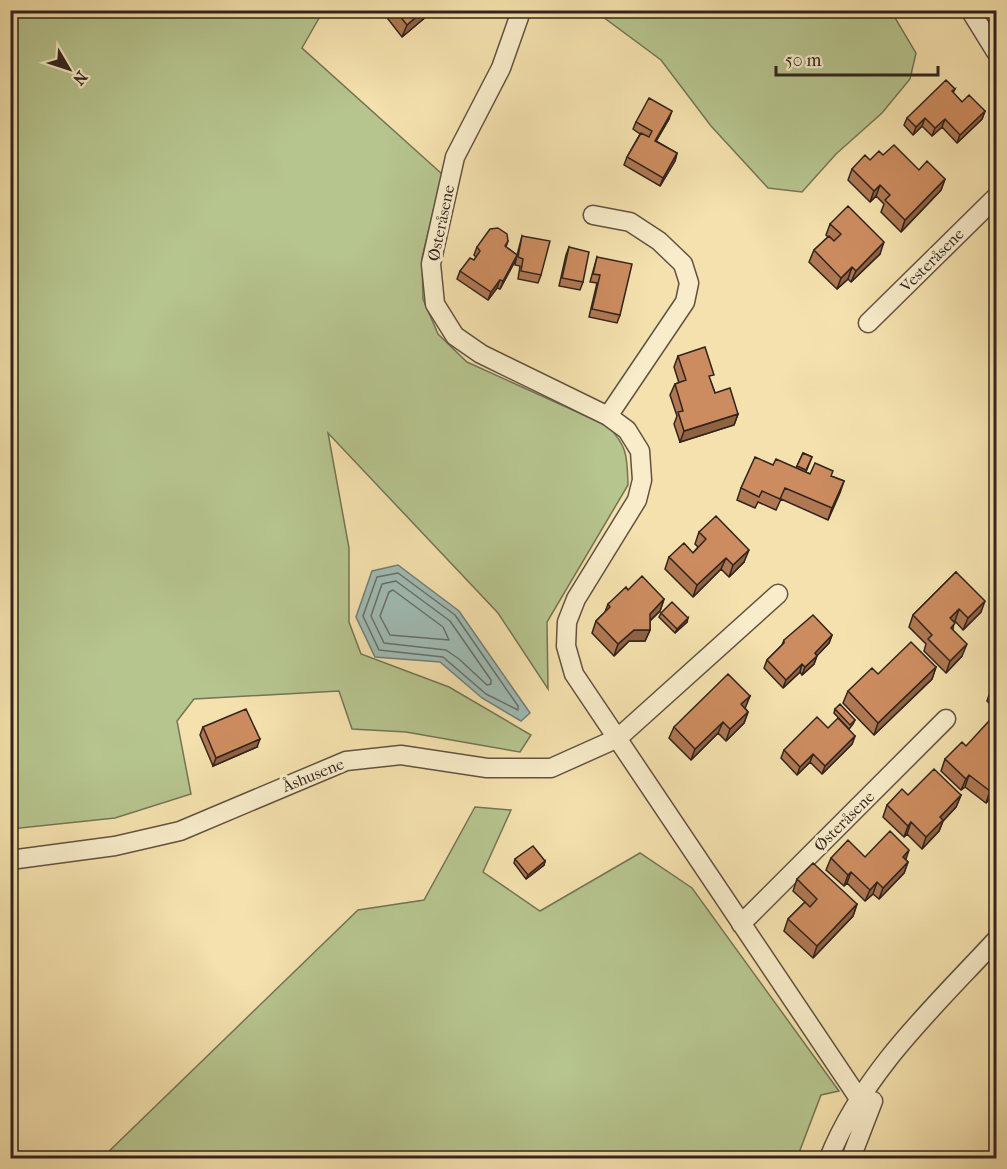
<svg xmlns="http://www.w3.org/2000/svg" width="1007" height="1169" font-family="'IM FELL French Canon',serif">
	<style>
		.green { fill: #b6c48e; stroke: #747456; stroke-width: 1.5 }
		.water { fill: #9fbbb4; stroke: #737e78; stroke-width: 1.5 }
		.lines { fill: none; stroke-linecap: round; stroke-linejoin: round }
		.shore { stroke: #686f69; stroke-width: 1.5 }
		.minor-casing { stroke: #625242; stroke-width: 21 }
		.minor { stroke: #f8ecca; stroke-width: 18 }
		.wall { fill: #af7852; stroke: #31231e; stroke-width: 1.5 }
		.shaded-wall { fill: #8f6242; stroke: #31231e; stroke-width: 1.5 }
		.building { fill: #cc8c5f; stroke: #31231e; stroke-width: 1.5 }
		.labels { text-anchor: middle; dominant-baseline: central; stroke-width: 6; stroke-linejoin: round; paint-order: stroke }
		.street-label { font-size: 16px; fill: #31231e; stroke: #f8ecca }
	</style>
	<rect width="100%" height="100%" fill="#f4e1ad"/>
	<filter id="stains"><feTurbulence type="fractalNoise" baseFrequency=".00333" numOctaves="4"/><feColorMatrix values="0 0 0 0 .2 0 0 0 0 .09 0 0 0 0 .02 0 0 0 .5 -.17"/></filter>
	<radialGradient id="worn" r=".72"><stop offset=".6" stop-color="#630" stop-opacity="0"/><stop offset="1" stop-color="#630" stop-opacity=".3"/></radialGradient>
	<!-- green -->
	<path class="green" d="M11,11H323L302,48L442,174L422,258L423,299L438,334L467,362L608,426C628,447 627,457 628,485L547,622L548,689L498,613L328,433L349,548V622L361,654L449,687L531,735L520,752L406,732L352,729L339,691L194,699L177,721L191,794L115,818L11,829Z
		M595,11H891L916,53L910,79L882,113L836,154L802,192L768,188L711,126L661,60Z
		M475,807L511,810L483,872L540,911L640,853L692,888L839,1091L821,1095L797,1158H102L358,910L424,900Z"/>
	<!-- water -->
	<path class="water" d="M398,565L459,611L530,713L521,721L482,698L440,662L375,657L356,617L372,571Z"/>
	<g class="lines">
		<!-- shore -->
		<path class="shore" d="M398,573L455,615L518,706V710L486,694L443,657L379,650L363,616L377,577Z
			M396,581L450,621L491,680V684L487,685L459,659L446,650L384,643L371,616L382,584Z
			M393,590L443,627L449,640L390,635L380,616L389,592Z"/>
		<!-- minor casing -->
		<g class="minor-casing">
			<path id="minor" d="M970,10L996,52
				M519,17L501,68L455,157L431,264L435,304L455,336L481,354L608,416L627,430L640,451L642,480L637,500L576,599L567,622L566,646L574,674L868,1112
				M593,215L630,222L659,241L683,264L689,283L685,302L608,416
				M868,323L996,197
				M10,860L115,846L180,831L346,761L401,755L487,768H551L618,738L778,594
				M741,924L946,719
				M829,1158C864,1071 934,1007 996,940
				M851,1158L873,1101"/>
		</g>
		<!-- minor -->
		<use href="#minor" class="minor"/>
	</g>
	<!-- wall -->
	<path class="wall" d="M381,10H434L402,37Z
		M955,89L953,93L962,102L985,111L982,119L957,143L942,127L932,136L922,126L913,135L904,125L907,118Z
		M669,119L656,141L677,153L675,161L660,186L624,165L627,157L640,134L633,129L636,122Z
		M883,155L919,170L945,179L941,190L901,232L881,212L884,204L876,196L870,202L848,180L852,169Z
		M830,224L880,254L851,282L848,279L837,289L809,262L814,250L828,237L826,235Z
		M522,236L541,275L538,283L518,279L520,266L515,265L517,255L514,263L500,289L497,288L488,300L457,279L460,271L474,260L476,257L474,255L477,247L508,241L506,247L517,255Z
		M569,247L583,282L580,290L559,286L566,255Z
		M597,257L620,315L617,323L589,317L597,283L590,282Z
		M678,356L711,382L715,393L738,414L734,425L680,442L674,424L677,416L670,395L675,384L679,383L674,367Z
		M803,453L812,457L806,472L810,474L831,476L844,481L828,520L781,499L776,510L758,502L755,508L737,500L741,488L773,465L796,468Z
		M699,532L744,562L729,577L721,569L693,597L665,569L669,557L693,553L698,547L695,544Z
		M956,572L981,612L963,630L955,621H954L953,630L962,656L946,673L924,651L926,644L909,627L913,615Z
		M628,590L664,599L660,611L650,621V630L645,641H629L614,656L592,633L596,621L605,612L608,604Z
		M661,613L687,622L675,633L659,617Z
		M832,635L829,643L817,655L814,664L802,675L800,672L783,688L764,668L767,660L782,645L784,640Z
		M936,667L932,679L874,735L843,703L848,691L878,674Z
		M996,683V710L987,701L991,689Z
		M750,696L745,708L748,712L744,723L726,741L718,733L691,760L669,738L674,727Z
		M835,709L855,720L853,724L849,729L834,713Z
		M203,727L257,747L213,766L200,735Z
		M828,728L855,736L852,744L822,774L810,762L797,775L781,758L784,750Z
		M945,759L996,792L986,803L965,787L961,790L941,771Z
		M961,795L956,807L943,821L939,831L922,849L907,834L904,837L883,817L887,805Z
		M865,857L906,860L908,862L904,873L879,899L873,894L865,901L847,883L844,886L826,870L831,858Z
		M515,859L545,861L544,865L526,879L514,863Z
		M797,879L857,904L853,916L813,958L784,931L788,919L805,902L793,891Z"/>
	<!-- shaded-wall -->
	<path class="shaded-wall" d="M424,10H434L402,37L407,25Z
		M672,111L669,119L652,148L655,141Z
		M985,111L982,119L957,143L960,135Z
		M925,118L922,126L913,135L916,127Z
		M945,119L942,127L932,136L935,128Z
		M677,153L675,161L660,186L663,178Z
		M945,179L941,190L901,232L905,220Z
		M880,185L876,196L870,202L874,191Z
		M884,242L880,254L851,282L856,271Z
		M517,255L514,263L500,289L503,281Z
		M852,267L848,279L837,289L841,278Z
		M500,280L497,288L488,300L491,292Z
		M738,414L734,425L680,442L684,431Z
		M844,481L840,493L828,520L832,508Z
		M749,550L744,562L729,577L733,565Z
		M726,558L721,569L693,597L697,585Z
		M664,599L660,611L645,625L650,614Z
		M985,601L981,612L963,630L968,618Z
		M959,609L955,621L946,629L950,618Z
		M688,618L687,622L675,633L677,629Z
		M634,630H650L645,641H629L614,656L618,644Z
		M832,635L829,643L812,661L815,653Z
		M967,644L962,656L946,673L950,661Z
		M817,656L814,664L802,675L805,667Z
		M802,664L800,672L783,688L786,680Z
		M936,667L932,679L874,735L878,723Z
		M750,696L745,708L737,716L741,704Z
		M748,712L744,723L726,741L730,729Z
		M723,722L718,733L691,760L695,749Z
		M855,736L852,744L822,774L825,766Z
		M260,739L257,747L213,766L216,758Z
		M813,754L810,762L797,775L800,767Z
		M969,775L965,787L961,790L966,779Z
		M996,785V792L986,803L990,791Z
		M961,795L956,807L943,821L939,831L922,849L926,837L940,817Z
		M911,822L907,834L904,837L908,826Z
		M909,850L905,862L903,857Z
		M545,861L544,865L526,879L528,875Z
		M908,862L904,873L879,899L883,888Z
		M851,872L847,883L844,886L848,875Z
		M877,882L873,894L865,901L870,890Z
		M857,904L853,916L813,958L817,946Z"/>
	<!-- building -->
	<path class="building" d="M395,10H424L407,25Z
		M946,80L955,89L952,91L962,102L969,95L985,111L960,135L945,119L935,128L925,118L916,127L907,118Z
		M649,98L672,111L655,141L677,153L663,178L627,157L641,133L649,137L652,131L636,122Z
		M894,145L919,170L927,161L945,179L905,220L885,200L890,195L880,185L874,191L852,169L865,155L870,160L879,151L883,155Z
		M848,206L884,242L856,271L852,267L841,278L814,250L829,236L834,241L841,234L830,224Z
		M498,228L507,234L508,241L505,246L517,255L503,281L500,280L491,292L460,271L470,258L474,260L480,251L477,247L490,229Z
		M522,236L550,241L541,275L521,271L523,259L518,257Z
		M569,247L589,252L583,282L562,278Z
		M597,257L632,264L620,315L592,309L600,275L593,274Z
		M705,347L714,375L709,376L715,393L730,388L738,414L684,431L678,412L683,411L675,384L686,380L678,356Z
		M803,453L812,457L806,470L797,466Z
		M755,457L773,465L776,459L810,474L815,463L833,471L831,476L844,481L832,508L785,488L780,499L762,491L759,497L741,488Z
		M716,516L749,550L733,565L726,558L697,585L669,557L684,543L693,553L706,539L699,532Z
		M956,572L985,601L968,618L959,609L950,618L955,623L951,628L967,644L950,661L928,639L932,635L913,615Z
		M642,576L664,599L650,614V630H634L618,644L596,621L610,607L608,604L626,587L628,590Z
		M672,602L688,618L677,629L661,613Z
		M813,615L832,635L815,653L817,656L805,667L802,664L786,680L767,660L784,643V640Z
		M911,642L936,667L878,723L848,691L872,668L878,674Z
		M728,674L750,696L741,704L748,712L730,729L723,722L695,749L674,727Z
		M996,683V694L991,689Z
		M840,704L855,720L850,725L835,709Z
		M246,709L260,739L216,758L203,727Z
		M817,717L828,728L838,718L855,736L825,766L813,754L800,767L784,750Z
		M990,720L996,727V785L990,791L969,775L966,779L945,759L962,742L966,746Z
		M934,769L961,795L940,817L943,820L926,837L911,822L908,826L887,805L902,789L908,795Z
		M890,831L909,850L903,857L908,862L883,888L877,882L870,890L851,872L848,875L831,858L848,840L865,857Z
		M533,846L545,861L528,875L515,859Z
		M813,863L857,904L817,946L788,919L805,902L810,907L817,899L797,879Z"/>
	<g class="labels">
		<!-- street labels -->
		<g class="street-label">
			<text transform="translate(441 223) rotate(-78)">Østeråsene</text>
			<text transform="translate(932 260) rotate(-45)">Vesteråsene</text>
			<text transform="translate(313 775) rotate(-22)">Åshusene</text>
			<text transform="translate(844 821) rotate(-45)">Østeråsene</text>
		</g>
	</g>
	<!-- margin -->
	<rect width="1007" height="1169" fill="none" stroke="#f4e1ad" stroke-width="36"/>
	<rect x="12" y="12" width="983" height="1145" fill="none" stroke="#31231e" stroke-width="3"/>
	<rect x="18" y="18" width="971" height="1133" fill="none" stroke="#31231e" stroke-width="1.5"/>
	<!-- north arrow -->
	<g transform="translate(69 69) rotate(129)" stroke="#f8ecca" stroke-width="4.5" paint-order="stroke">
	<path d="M0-4.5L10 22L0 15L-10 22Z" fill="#31231e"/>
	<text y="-9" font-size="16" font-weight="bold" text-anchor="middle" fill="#31231e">N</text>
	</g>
	<!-- scale -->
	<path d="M776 66v9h162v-9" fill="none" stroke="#31231e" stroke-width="3"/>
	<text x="785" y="66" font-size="18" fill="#31231e" stroke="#f8ecca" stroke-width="4.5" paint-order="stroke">50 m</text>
	<rect width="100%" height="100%" filter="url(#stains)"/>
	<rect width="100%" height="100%" fill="url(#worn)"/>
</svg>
